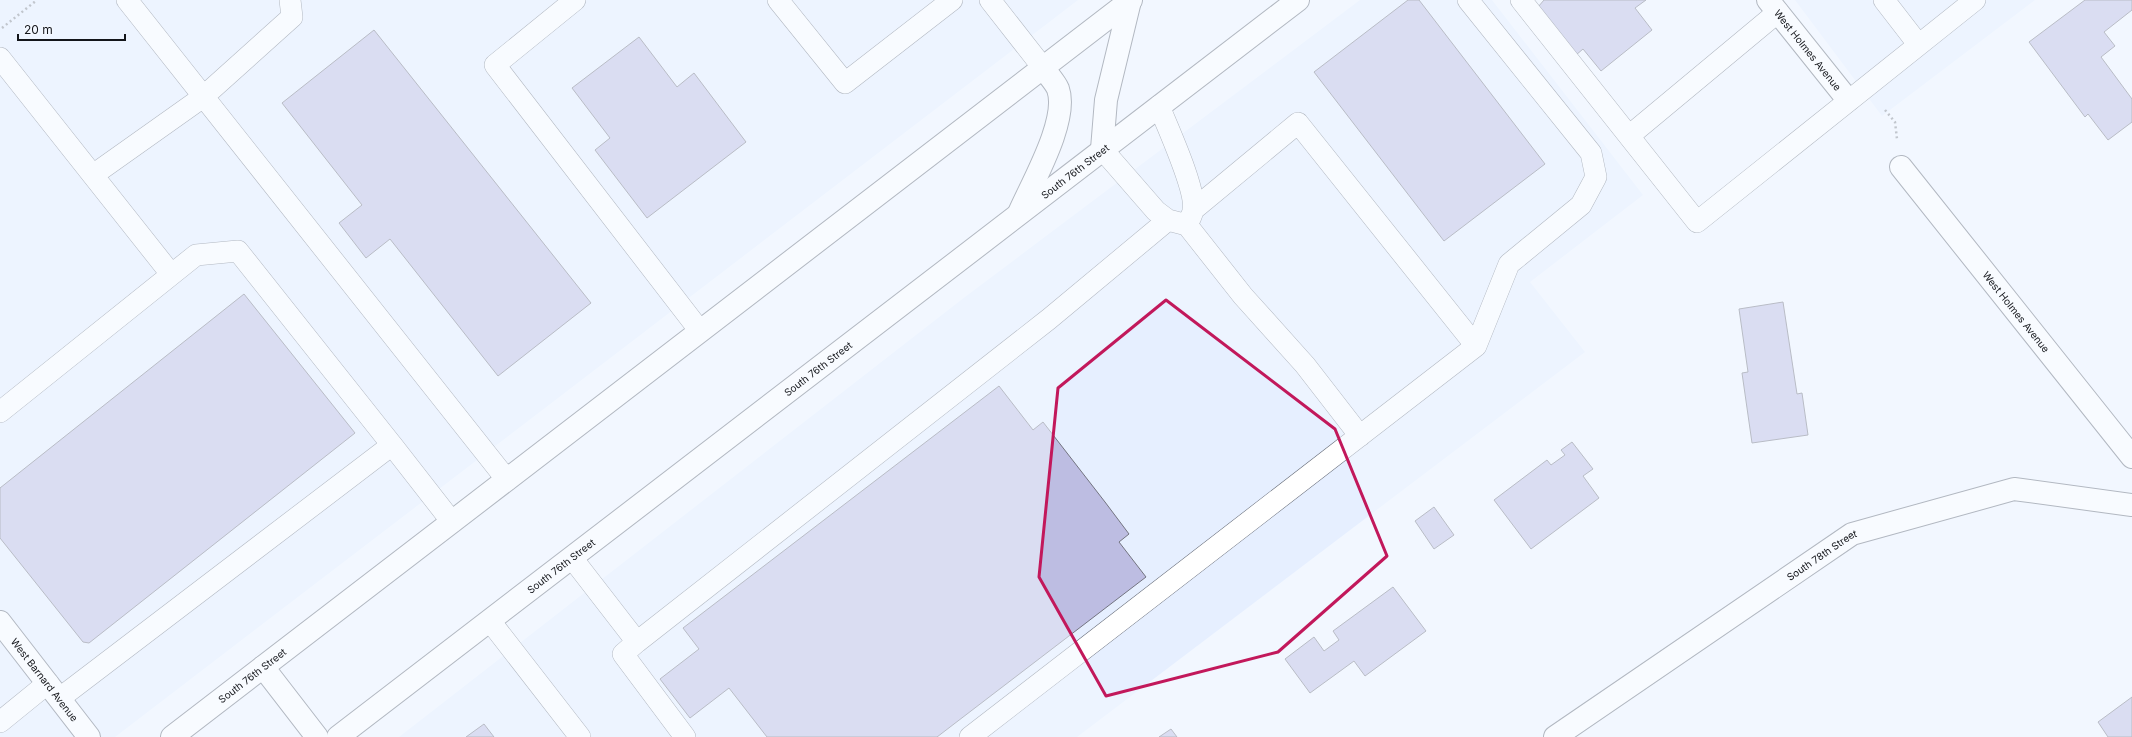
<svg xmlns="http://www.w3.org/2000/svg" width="2132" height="737" font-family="Inter,sans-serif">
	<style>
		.built { fill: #e6efff }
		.building { fill: #bdbde2; stroke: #737480 }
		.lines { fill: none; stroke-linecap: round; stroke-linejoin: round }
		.service-casing { stroke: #656b77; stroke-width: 22 }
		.minor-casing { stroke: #656b77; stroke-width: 24 }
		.secondary-casing { stroke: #656b77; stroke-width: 24 }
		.path { stroke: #868990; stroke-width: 2.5; stroke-dasharray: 2 3; stroke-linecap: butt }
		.service { stroke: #fff; stroke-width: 21 }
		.minor { stroke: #fff; stroke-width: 22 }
		.secondary { stroke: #fff; stroke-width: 22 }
		.marked { fill: none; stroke: #c2185b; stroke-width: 3; stroke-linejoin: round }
		.labels { text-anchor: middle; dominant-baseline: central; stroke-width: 3; stroke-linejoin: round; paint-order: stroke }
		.street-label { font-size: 10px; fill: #13151a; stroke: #f2f7ff }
	</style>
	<rect width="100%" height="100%" fill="#f2f7ff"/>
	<!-- built -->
	<path class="built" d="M0,0H1078L115,737H0Z
		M1360,0H1492L1643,195L1530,282L1585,352L1077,737H399L965,297Z
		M1795,0H2035L1882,116Z"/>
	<!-- building -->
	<path class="building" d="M1408,0H1419L1545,164L1444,241L1314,72Z
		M1544,0H1646L1635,8L1652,30L1601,71L1583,49L1576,55L1538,7Z
		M2085,0H2132V10L2104,32L2115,46L2101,57L2132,99V122L2108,140L2088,114L2085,117L2029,42Z
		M374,30L591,303L498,376L390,239L366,258L339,223L362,205L282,103Z
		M639,37L677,87L694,73L746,142L647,218L595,150L610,138L572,88Z
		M244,294L355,433L89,643L83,642L0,538V488Z
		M1783,302L1797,394L1802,393L1808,435L1752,443L1742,373L1748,372L1739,309Z
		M999,386L1033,430L1043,422L1105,502L1129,534L1119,542L1146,577L937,737H767L729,688L690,718L660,679L699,649L683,628Z
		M1572,442L1593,469L1583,476L1599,498L1531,549L1494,500L1547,460L1551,465L1565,455L1561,450Z
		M1434,507L1454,535L1434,549L1415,521Z
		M1393,587L1426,631L1365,676L1354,661L1310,693L1285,659L1314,637L1324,651L1339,640L1333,631Z
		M2132,697V737H2108L2098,722Z
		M484,724L494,737H466Z
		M1171,729L1177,737H1159Z"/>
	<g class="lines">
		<!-- service casing -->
		<g class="service-casing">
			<path id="service" d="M127,0L507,480
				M575,0L495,65L700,331
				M778,0L845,83L952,0
				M990,0L1044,69
				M1521,0L1697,222L1975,0
				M1884,0L1918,44
				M0,58L171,274
				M1159,106C1167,126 1197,191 1193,210C1193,213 1191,216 1190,219
				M1629,136L1778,12
				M1102,149L1156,211L1168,220L1187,225L1243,296L1305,365L1360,436
				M93,175L203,97L292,17L290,0
				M1193,210L1298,123L1476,346
				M0,412L196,255L238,251L392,445
				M572,558L637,642L623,654L685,737
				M490,621L580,737
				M637,642L1049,319L1168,220
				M60,698L392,445L452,522
				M0,722L48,683
				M970,737L1476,346L1509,264L1581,205L1596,177L1591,153L1468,0"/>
		</g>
		<!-- minor casing -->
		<g class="minor-casing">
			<g id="minor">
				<path id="s1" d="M1768,0L1848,100"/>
				<path id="s2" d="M1901,167L2132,457"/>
				<path id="s3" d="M0,622L89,737"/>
				<path d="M263,667L317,737"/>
				<path id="s4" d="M1555,737L1852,534L2014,489L2132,505"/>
			</g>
		</g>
		<!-- secondary casing -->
		<g class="secondary-casing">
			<g id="secondary">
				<path d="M1102,149L1106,100L1130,1"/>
				<path d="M1019,213C1032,183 1069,120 1058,89C1055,82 1048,75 1044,69"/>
				<path id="s5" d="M172,737L1131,0"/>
				<path id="s6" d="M338,737L1298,0"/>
			</g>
		</g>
		<!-- path -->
		<path class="path" d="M2,28L37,0
			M1885,110L1895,122L1897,139"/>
		<!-- service -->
		<use href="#service" class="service"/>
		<!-- minor -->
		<use href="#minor" class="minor"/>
		<!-- secondary -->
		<use href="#secondary" class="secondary"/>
	</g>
	<!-- marked area -->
	<path d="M0 0H2132V737H0ZM1166,300L1335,429L1387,556L1278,652L1106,696L1039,577L1058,388Z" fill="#f2f7ff" fill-opacity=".55" fill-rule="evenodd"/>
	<path class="marked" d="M1166,300L1335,429L1387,556L1278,652L1106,696L1039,577L1058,388Z"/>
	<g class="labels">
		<!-- street labels -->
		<g class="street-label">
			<text stroke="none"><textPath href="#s1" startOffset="64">West Holmes Avenue</textPath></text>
			<text stroke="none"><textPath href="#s6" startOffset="929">South 76th Street</textPath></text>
			<text stroke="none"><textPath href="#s2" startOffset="185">West Holmes Avenue</textPath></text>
			<text stroke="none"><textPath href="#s6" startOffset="605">South 76th Street</textPath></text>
			<text stroke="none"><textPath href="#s4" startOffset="323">South 78th Street</textPath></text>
			<text stroke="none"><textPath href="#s6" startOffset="281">South 76th Street</textPath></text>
			<text stroke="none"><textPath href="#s5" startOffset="101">South 76th Street</textPath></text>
			<text stroke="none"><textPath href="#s3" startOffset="73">West Barnard Avenue</textPath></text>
		</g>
	</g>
	<!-- scale -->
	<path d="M18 34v6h107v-6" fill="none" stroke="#13151a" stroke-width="2"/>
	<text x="24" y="34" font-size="12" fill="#13151a" stroke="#f2f7ff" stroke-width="3" paint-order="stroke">20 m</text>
</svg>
